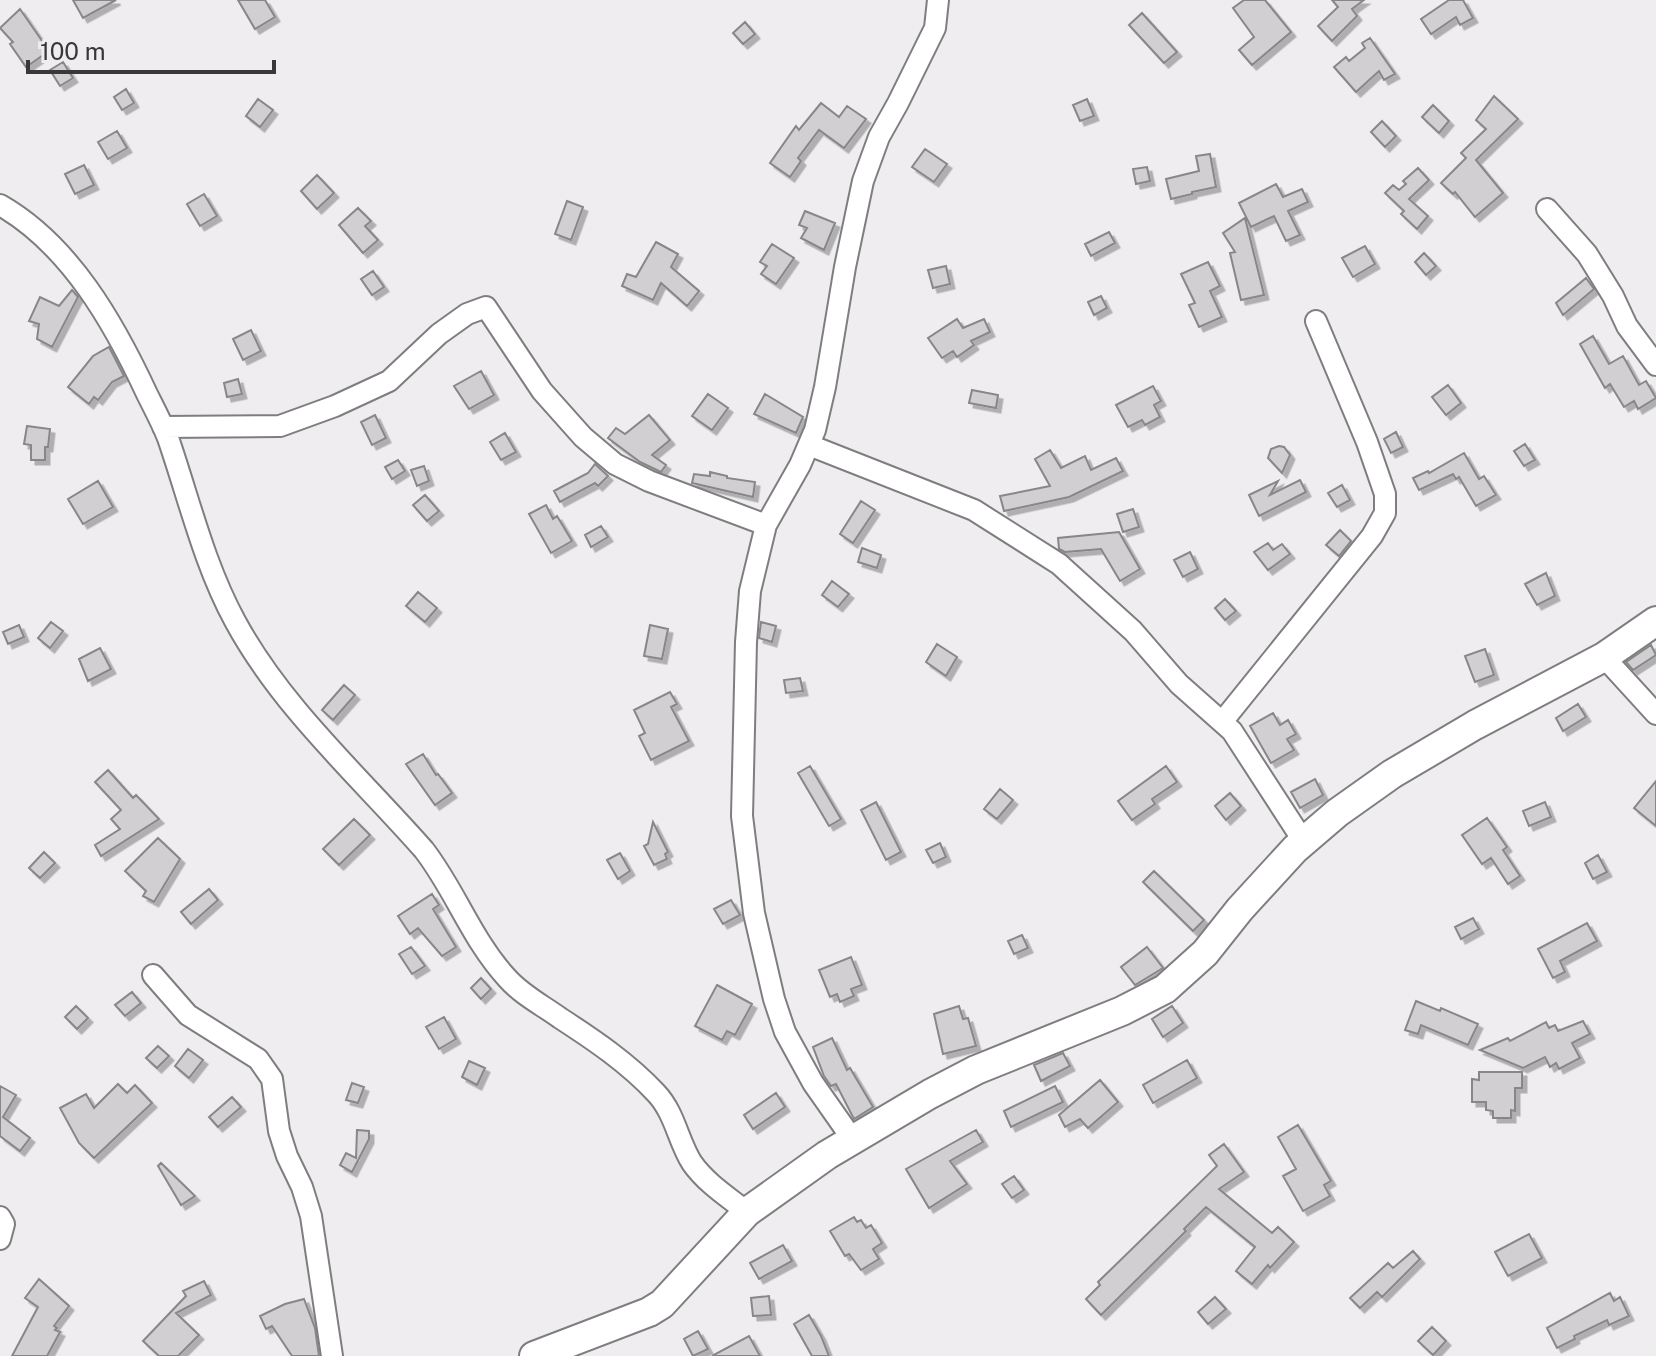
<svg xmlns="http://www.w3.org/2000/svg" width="1656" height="1356" font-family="'Public Sans',sans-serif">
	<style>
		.building { fill: #d2cfd3; stroke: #888689; stroke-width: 2; filter: url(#shadow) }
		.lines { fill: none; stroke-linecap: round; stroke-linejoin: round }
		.street-casing { stroke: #7f7d80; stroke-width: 24 }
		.secondary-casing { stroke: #7f7d80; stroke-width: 32 }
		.street { stroke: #fff; stroke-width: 20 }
		.secondary { stroke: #fff; stroke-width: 28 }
	</style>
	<defs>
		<filter id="shadow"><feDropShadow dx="4.5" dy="4.5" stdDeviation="0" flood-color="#0004"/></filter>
	</defs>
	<rect width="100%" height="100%" fill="#efedf0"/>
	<!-- building -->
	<path class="building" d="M73,0H116L83,18Z
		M238,0H265L275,17L255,29Z
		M1244,0H1265L1291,32L1252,65L1239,50L1254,37L1233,8Z
		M1332,0H1364L1352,9L1357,16L1332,41L1318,26L1338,7Z
		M1449,0H1463L1473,18L1460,25L1456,17L1431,34L1421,19Z
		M20,9L49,51L26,67L10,44L13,42L0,28Z
		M1142,13L1177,52L1164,63L1129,25Z
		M745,22L755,34L743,44L733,33Z
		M1370,38L1395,74L1384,80L1379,71L1356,92L1334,67L1346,57L1349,61L1365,48L1362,43Z
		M63,62L73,78L60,86L50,70Z
		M126,89L134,103L122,110L114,97Z
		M1494,96L1518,119L1476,160L1503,193L1475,217L1455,192L1453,194L1441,183L1466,158L1461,153L1486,129L1476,120Z
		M258,99L273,110L260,127L246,116Z
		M1087,99L1094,116L1080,121L1073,105Z
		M821,103L839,117L847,106L866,119L844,148L819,130L798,158L801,161L790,177L770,163L796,126L799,130Z
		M1433,105L1449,121L1439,133L1422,117Z
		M1382,121L1396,136L1385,147L1371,132Z
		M117,131L127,148L108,159L98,142Z
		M925,149L947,164L934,182L912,167Z
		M1210,154L1216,187L1192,192V194L1171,199L1166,179L1199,171L1196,156Z
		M84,165L94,185L75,194L65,174Z
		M1147,167L1150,181L1136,184L1133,169Z
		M1418,168L1429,180L1409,199L1428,216L1417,229L1401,214L1404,211L1385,193L1393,185L1399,190L1406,184L1403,181Z
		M317,175L334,193L317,209L301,191Z
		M1276,184L1283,197L1302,189L1308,202L1288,211L1300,235L1286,241L1274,216L1251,227L1239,203Z
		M204,194L217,216L200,226L187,204Z
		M567,201L583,207L571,240L555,234Z
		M358,208L371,221L365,226L378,240L363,253L339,225Z
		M805,211L835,223L824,250L801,238L807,228L799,225Z
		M1245,218L1264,295L1241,300L1230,253L1235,252L1223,233Z
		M1109,232L1115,243L1091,256L1085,244Z
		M656,242L678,254L671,267L699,291L687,306L661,283L653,300L622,286L627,274L636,277Z
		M772,244L794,258L776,284L761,274L767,266L760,262Z
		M1365,246L1375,264L1353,277L1342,258Z
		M1424,253L1436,266L1426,275L1415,262Z
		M1208,262L1220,286L1210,291L1222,317L1199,327L1189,305L1195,303L1181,274Z
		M946,266L950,284L933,288L928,270Z
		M373,271L384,287L372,295L361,279Z
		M1586,278L1594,289L1563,315L1556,303Z
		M72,290L78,297L52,347L37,339L39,324L29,321L40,297L59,306Z
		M1101,296L1107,308L1094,315L1088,302Z
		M957,319L963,328L984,319L990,332L971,341L974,345L957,357L953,351L942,358L928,338Z
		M251,330L261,351L243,360L233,339Z
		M1593,336L1609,364L1623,356L1639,385L1646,381L1656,398L1638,409L1634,401L1624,407L1610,384L1605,388L1580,344Z
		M109,347L124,376L112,382L98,400L94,397L89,404L68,387L93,356Z
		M481,371L494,395L469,409L454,386Z
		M238,379L242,394L227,397L224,383Z
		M1448,385L1461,403L1446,415L1432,397Z
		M1153,386L1161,401L1154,405L1160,417L1145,425L1142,420L1128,427L1116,405Z
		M972,390L998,395L996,408L969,403Z
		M708,394L728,408L712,430L692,416Z
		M765,394L803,417L796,433L754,414Z
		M375,415L386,438L372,445L361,422Z
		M649,415L670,440L652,455L666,465L661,472L640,462L608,438L616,428L625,434Z
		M27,426L50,429L48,447H45V460H31V445L24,444Z
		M1396,432L1403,447L1391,453L1384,439Z
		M505,433L516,452L501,460L490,442Z
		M1525,444L1535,460L1524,466L1514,451Z
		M1279,446L1284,447L1290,455L1282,473L1268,458L1271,449Z
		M1050,450L1061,468L1085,456L1091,470L1116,458L1123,471L1069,497L1004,511L1000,496L1050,486L1035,459Z
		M1464,453L1479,479L1484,476L1496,495L1476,506L1459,477L1456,479L1453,474L1419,490L1413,478L1428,471L1429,473Z
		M398,460L405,471L392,479L385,467Z
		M595,464L608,476L598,486L595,483L560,502L554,491L588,473Z
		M424,466L429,481L417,486L411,470Z
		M710,472L727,476V478L755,482L753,497L692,483L694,474L710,476Z
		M1300,480L1306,492L1259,516L1249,495L1278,481L1270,495Z
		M98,481L113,507L83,524L68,499Z
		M1342,485L1350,500L1337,507L1328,493Z
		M425,495L439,511L427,521L413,505Z
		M861,501L875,510L853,543L840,534Z
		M546,505L553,519L557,516L572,541L551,553L529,514Z
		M1133,509L1139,527L1123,532L1117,514Z
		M601,526L608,537L591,547L585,535Z
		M1340,530L1351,541L1339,556L1326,545Z
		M1119,532L1140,569L1120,581L1101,549L1065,552L1059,549L1058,538Z
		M1268,543L1273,550L1282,544L1290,554L1268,570L1254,552Z
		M862,548L881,555L877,568L858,562Z
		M1190,552L1198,569L1183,577L1174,560Z
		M1546,573L1555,596L1537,605L1525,584Z
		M832,581L849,594L838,607L822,595Z
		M418,592L437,608L425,622L406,606Z
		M1225,599L1236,611L1225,620L1215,608Z
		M51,622L63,631L50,648L38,638Z
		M761,622L776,626L772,642L759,638Z
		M19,625L24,637L8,644L3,632Z
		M650,625L668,629L662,659L644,656Z
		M937,644L957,657L946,676L926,662Z
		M1651,645L1656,655L1633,670L1626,662Z
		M100,648L111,669L88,681L79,659Z
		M1485,649L1494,675L1475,682L1465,656Z
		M800,678L803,691L786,693L784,680Z
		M344,685L355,695L333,720L322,710Z
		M670,692L677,704L671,707L689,741L651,760L639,736L645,733L634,710Z
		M1578,704L1586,717L1563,731L1556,718Z
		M1273,713L1280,725L1288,720L1296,734L1287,739L1294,750L1271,763L1250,726Z
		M423,754L436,775L438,774L452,793L435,805L406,764Z
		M810,766L841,819L829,826L798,773Z
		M1166,766L1177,782L1152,799L1155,804L1132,820L1118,801Z
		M108,770L133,798L136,795L159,819L101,856L95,845L120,829L111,819L121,810L95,782Z
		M1315,779L1323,795L1300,808L1291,792Z
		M1656,781V826L1634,808Z
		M1000,789L1013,800L997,819L984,809Z
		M1230,793L1241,806L1226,820L1215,806Z
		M876,802L901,852L886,860L861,810Z
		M1545,802L1551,817L1529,826L1523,811Z
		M1487,818L1507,847L1503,850L1520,876L1508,884L1491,858L1482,864L1462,835Z
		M354,819L370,835L339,865L323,849Z
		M653,822L668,852L665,854L667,859L654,865L644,846L648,844Z
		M158,838L180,859L154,902L143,896L146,891L125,871Z
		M940,843L946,857L933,863L926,850Z
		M44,852L55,863L40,878L29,868Z
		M620,853L630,871L618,879L607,860Z
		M1598,855L1607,872L1593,879L1585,863Z
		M1154,871L1204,920L1193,931L1143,882Z
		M209,889L218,900L191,924L181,912Z
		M432,894L439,905L433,909L456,947L442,956L418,928L410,934L398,916Z
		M731,900L740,915L723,924L714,909Z
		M1473,918L1479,929L1461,939L1455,927Z
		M1587,923L1597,941L1560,961L1565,972L1553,978L1538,949Z
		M1022,935L1028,948L1014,954L1008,941Z
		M411,947L425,966L412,974L399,954Z
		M1147,947L1163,968L1135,985L1121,967Z
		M851,957L862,985L851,989L854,996L840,1002L837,994L830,997L819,970Z
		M481,978L491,989L481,999L471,988Z
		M717,985L752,1004L735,1035L727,1031L722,1040L695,1026Z
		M132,992L141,1003L125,1016L115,1005Z
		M1416,1001L1440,1011L1441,1008L1478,1024L1468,1045L1421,1025L1418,1034L1405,1030Z
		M76,1006L88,1018L77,1029L65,1017Z
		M959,1006L963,1019L968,1018L976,1046L943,1054L934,1014Z
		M1172,1006L1183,1023L1163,1037L1152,1019Z
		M444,1017L456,1039L439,1049L426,1027Z
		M1583,1021L1590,1034L1572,1043L1580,1058L1559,1069L1556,1063L1550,1067L1545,1057L1523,1068L1480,1050L1508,1038L1510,1041L1546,1022L1549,1028L1555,1025L1558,1031Z
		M832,1038L847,1070L850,1068L873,1107L854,1119L836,1084L831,1086L824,1076L813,1047Z
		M158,1046L169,1056L157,1068L146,1058Z
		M188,1049L203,1060L189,1078L175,1066Z
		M1063,1053L1070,1066L1041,1081L1034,1065Z
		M1187,1060L1197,1078L1153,1103L1143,1085Z
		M469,1061L485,1068L477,1085L462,1077Z
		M1479,1072H1522V1088H1515V1111L1511,1110V1118H1493V1111L1486,1110V1102H1472V1079L1479,1080Z
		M1100,1080L1118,1102L1088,1128L1080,1119L1065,1127L1059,1115Z
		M352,1083L364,1087L358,1103L346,1100Z
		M118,1084L127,1093L135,1085L152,1103L94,1158L79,1143L60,1108L86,1094L94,1108Z
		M0,1086L16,1095L3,1117L30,1138L20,1151L0,1136Z
		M1055,1086L1063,1102L1011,1127L1004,1111Z
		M776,1093L785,1107L753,1129L744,1115Z
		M232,1097L241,1107L218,1127L209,1117Z
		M1298,1125L1331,1181L1324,1185L1330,1196L1303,1211L1283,1176L1296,1169L1278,1137Z
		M357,1130L369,1131V1139L352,1172L340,1165L346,1153L356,1158Z
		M976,1130L983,1142L950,1161L967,1184L929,1208L906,1169Z
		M1224,1144L1244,1172L1219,1189L1272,1233L1278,1227L1294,1242L1270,1268L1268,1265L1252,1284L1236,1271L1255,1247L1206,1207L1184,1229L1186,1231L1101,1315L1086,1299L1100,1285L1098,1282L1217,1166L1209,1155Z
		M161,1163L195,1196L181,1205L158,1166Z
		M1014,1176L1024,1190L1012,1198L1002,1184Z
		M854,1217L857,1222L861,1220L866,1228L871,1225L882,1243L873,1249L879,1259L861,1270L849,1254L845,1256L830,1231Z
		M1529,1234L1542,1258L1508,1276L1495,1252Z
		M783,1245L792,1261L759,1279L750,1263Z
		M1413,1251L1420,1259L1382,1297L1377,1292L1360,1308L1350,1298L1388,1263L1393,1268Z
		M39,1279L69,1306L54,1326L57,1328L55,1330L60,1332L47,1356H12L38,1307L25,1298Z
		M204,1281L211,1295L176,1313L199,1335L178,1356H159L143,1341L186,1296L183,1291Z
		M1610,1293L1614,1301L1620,1297L1629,1316L1609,1325L1607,1320L1574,1336L1575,1339L1557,1348L1547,1328Z
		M769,1296L771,1315L753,1316L751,1298Z
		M1215,1297L1226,1309L1208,1324L1198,1312Z
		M304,1299L315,1328L319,1356H292L272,1326L266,1329L260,1316L285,1304Z
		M809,1315L821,1336L829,1356H812L794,1324Z
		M1432,1327L1446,1341L1433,1355L1418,1341Z
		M698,1331L708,1349L693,1356L684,1339Z
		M749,1336L760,1356H712Z"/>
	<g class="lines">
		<!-- street casing -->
		<g class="street-casing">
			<path id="street" d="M0,205C70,245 114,323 147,394C154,408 162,423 168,438C189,499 204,564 235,621C282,708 359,776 424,850C455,890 472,940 507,978C522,995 542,1005 560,1018C594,1040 628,1063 656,1093C675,1113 678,1141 692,1163C706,1183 728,1197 747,1212
				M1547,209L1587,254L1613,296L1627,326L1656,365
				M163,427L280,426L335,406L389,381L439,334L467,314L486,307L542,391L583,437L615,464L649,481L766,525
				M809,445L974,510L1059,564L1133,631L1179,684L1232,731L1304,842
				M1604,657L1656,714
				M1222,722L1372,536L1385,513V494L1367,442L1316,321
				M153,975L188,1015L258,1059L272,1079L279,1131L287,1156L302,1187L311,1216L332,1356
				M853,1140L813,1083L785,1032L774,999L754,913L742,816L746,642L750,591L766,525L800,465L815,430L825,387L845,267L863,181L879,137L898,103L935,28L938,0
				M0,1217L4,1224L0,1239"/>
		</g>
		<!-- secondary casing -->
		<g class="secondary-casing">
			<path id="secondary" d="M534,1356L649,1312L662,1304L747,1212L827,1155L930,1094L976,1070L1122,1011L1165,989L1205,953L1240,909L1295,849L1337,813L1392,774L1475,725L1604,657L1656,621"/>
		</g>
		<!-- street -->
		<use href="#street" class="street"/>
		<!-- secondary -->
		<use href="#secondary" class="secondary"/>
	</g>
	<!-- scale -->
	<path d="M28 60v12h246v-12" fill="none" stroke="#393839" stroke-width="4"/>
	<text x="40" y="60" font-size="24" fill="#393839" stroke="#efedf0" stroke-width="6" paint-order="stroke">100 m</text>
</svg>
